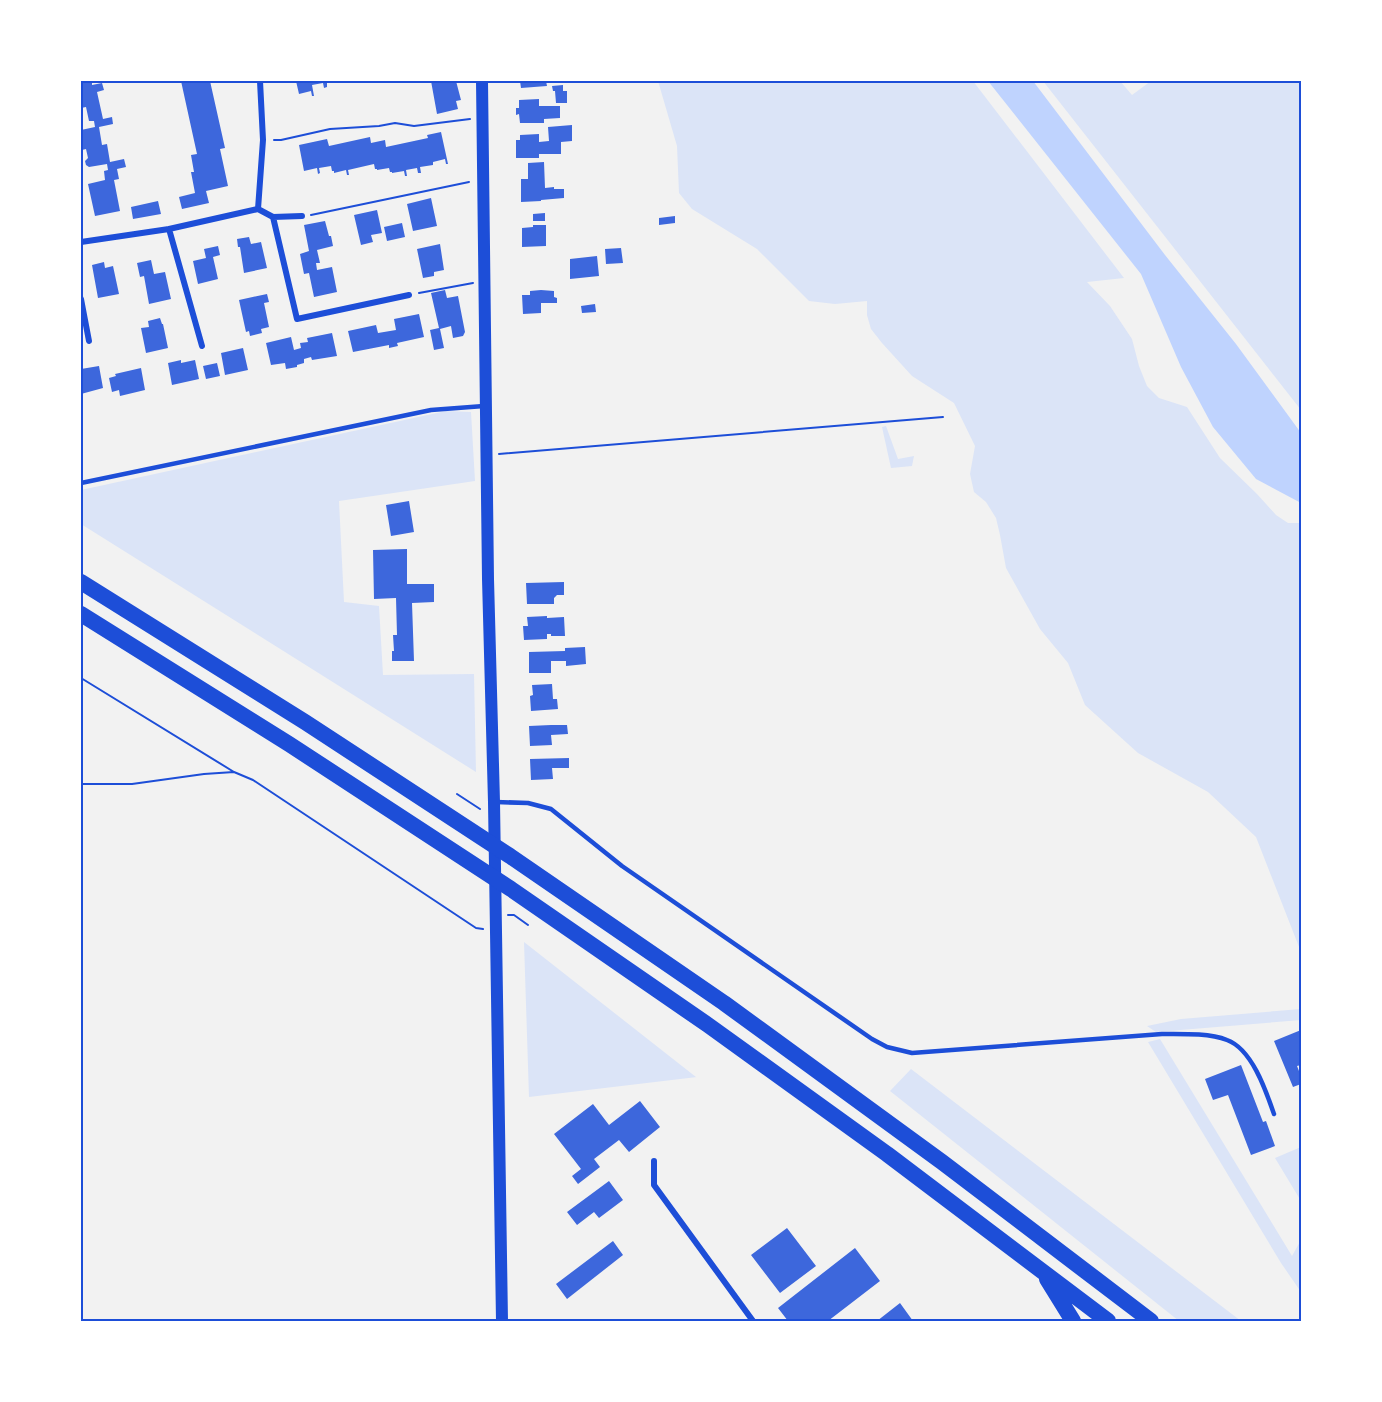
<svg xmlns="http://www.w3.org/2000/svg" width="1382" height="1402" font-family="Karla,sans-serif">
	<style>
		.green { fill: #dbe4f7 }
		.water { fill: #bfd3fe }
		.building { fill: #3d67dc }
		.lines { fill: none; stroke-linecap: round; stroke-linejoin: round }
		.path { stroke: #1d4ed8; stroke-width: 2 }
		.service { stroke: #1d4ed8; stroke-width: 4.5 }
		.minor { stroke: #1d4ed8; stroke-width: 6 }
		.secondary { stroke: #1d4ed8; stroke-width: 12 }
		.motorway { stroke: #1d4ed8; stroke-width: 16 }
		.neatline { fill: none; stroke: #1d4ed8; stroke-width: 2 }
	</style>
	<rect width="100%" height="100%" fill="#f2f2f2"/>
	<!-- green -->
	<path class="green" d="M658,81H973L1124,278L1087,282L1110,306L1132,339L1139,366L1147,386L1159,398L1187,407L1220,458L1257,494L1276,515L1288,523H1301V952L1256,837L1208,792L1138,753L1085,705L1068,663L1040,629L1006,568L1000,535L996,518L986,502L974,492L970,474L975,446L954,403L912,376L882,343L871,329L867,315V301L835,304L809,301L757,249L692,209L679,193L677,146Z
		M1043,81H1120L1132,95L1151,81H1301V410Z
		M446,411L471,412L475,481L339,501L344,602L379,606L383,675L474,674L476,772L81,524V490Z
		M886,426L898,459L914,456L912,466L891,468L882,427Z
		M524,942L696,1077H697L529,1097Z
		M1301,1009V1020L1156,1032L1147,1026L1181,1019Z
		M1160,1039L1292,1256L1301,1240V1292L1281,1263L1148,1042Z
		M911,1069L1241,1321H1179L890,1091Z
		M1301,1147V1201L1275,1158Z"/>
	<!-- water -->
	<path class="water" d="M988,81H1033L1165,255L1236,344L1301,433V503L1256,479L1213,427L1181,367L1141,274Z"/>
	<!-- building -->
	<path class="building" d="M81,81H92V85L102,83L104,90L97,92L103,119L112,117L113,124L99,127L102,145L107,144L110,162L124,159L126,167L117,169L119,179L114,180L120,211L95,216L88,184L105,180L104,171L108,170L107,164L89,167L86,165L85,161L88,158L86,149L82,150L81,130L95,127L94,121H89L86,107L81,108Z
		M181,81H210L225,148L220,149L228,186L206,191L209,203L182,209L179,197L195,193L191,172H194L191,155L197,154Z
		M296,81H327V87L324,88L323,83L312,85L314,96H312L311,91L299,94Z
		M431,81H456L461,100L456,101L458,109L437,114Z
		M520,81H546L547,86L521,88Z
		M563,85V91H567V103H556L555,91H553L552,86Z
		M539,99V106H560V118L544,119V123H520L519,114L516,115V108H519V100Z
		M572,125V141L561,142V154H539V158H516V140H520V135L539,134V142L549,141L548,127Z
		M441,132L448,164H446L445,159L433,162V165L420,167L421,173H418L417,168L406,170L407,176H405L404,171L392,173V172H390L389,168L377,170V169H375L374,164L348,170L349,175H347L346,170L334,173V171H332L331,166L319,168L320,173L318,174L317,168L304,171L299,145L327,139L329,146L370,137L371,143L385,140L386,147L428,138L427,135Z
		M544,162L545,188L554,187V189H564V198L541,200V201L521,202V179H528V163Z
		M431,198L437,226L413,231L407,204Z
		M158,201L161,214L133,219L131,207Z
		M377,210L382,233L371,235L373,242L361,245L354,215Z
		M545,213V221H533V214Z
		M675,216V223L659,225V218Z
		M325,221L329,236H331L333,246L317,250L320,263H316L317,270L332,267L337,292L314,297L309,273L304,274L300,254L309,251L304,225Z
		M402,223L405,237L387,241L384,227Z
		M533,225H546V246L522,247V228L533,227Z
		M249,237L251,244L261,242L267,268L244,273L240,247H238L237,239Z
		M440,244L444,270L434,272V276L423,278L417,249Z
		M218,246L220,255L213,257L218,279L198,284L193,261L206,258L204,249Z
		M621,248L623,263L606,264L605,249Z
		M597,256L599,276L570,279V259Z
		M151,260L154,274L165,272L171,299L149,304L144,276L140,277L137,263Z
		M104,262L105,268L113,266L119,294L98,298L92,265Z
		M445,290L447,298L458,296L465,332L463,336L453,338L451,326L440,329L444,348L434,350L430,330L439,328L431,293Z
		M541,290L554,291V297L557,298V303H541V313L523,314L522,295H530V291Z
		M267,294L269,302L264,303L269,327L261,329L262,333L250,336L249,331L246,332L239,300Z
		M595,304L596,312L582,313L581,306Z
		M419,314L424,337L397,343L398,346L389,348V345L353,352L348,331L376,325L378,333L396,330L394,319Z
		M160,318L162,324H163L168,348L146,353L141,328L149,327L148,321Z
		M332,333L337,356L312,360L311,357L304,359V363L297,365V367L286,369L285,363L271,365L266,343L291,337L294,350L301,348L300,343L308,342L307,338Z
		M243,348L248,370L225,375L221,353Z
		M181,360V363L195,360L199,379L172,385L168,363Z
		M217,363L220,376L206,379L203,366Z
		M99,366L103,388L81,394V369Z
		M141,368L145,390L120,396L119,390L112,392L109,378L116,376L115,374Z
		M409,501L414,532L391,536L386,505Z
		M407,549V584H434V602L412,603L414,661H392V651H394L393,635H397L396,598L374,599L373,550Z
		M564,582V595H557L554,598V604H527L526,583Z
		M547,616V618L564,617L565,636H551V634H547V639L524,640L523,626H528L527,617Z
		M585,647L586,664L566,666V661H551V673H529V652L565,651V648Z
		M552,684L553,699H557L558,709L531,711L530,696L533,695L532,685Z
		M551,725H567L568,734L551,735L552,745L530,746L529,726Z
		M569,758V768H552L553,779L531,780L530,759Z
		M1301,1030V1065L1297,1066L1301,1076V1084L1293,1087L1274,1041Z
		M1241,1065L1263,1122L1266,1121L1275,1146L1251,1155L1228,1095L1213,1100L1205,1079Z
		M640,1101L660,1127L629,1152L619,1140L594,1159L600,1167L578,1184L572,1176L581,1169L554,1134L593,1104L609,1125Z
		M609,1181L623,1200L599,1218L594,1212L577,1225L567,1212Z
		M787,1228L816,1266L780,1293L751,1255Z
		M613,1241L623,1255L567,1299L556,1284Z
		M855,1248L880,1281L828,1321H788L778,1308Z
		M900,1303L913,1321H877Z"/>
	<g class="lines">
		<!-- path -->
		<path class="path" d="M274,140H281L330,129L379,126L395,123L414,126L470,119
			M311,215L469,182
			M419,293L473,283
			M499,454L943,417
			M81,678L234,772L253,780L476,928L483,929
			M81,784H132L204,774L234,772
			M457,794L480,809
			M508,915H514L528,925"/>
		<!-- service -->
		<path class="service" d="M81,483L431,410L484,406
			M496,802L528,803L551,809L622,866L872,1039L887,1047L912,1053L1162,1034C1182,1034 1209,1033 1227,1040C1252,1049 1266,1091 1274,1114"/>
		<!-- minor -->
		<path class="minor" d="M258,209L263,140L260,81
			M273,217L302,216
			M169,229L202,346
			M81,242L169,229L258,209L273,217L297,319L409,295
			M81,299L89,341
			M654,1161V1185L753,1321"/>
		<!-- secondary -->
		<path class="secondary" d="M482,81L488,579L494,802L502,1321"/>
		<!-- motorway -->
		<path class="motorway" d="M81,582L305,722L510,856L724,1003L942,1162L1151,1321
			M81,614L289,744L511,889L708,1025L887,1154L1108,1321
			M1047,1279L1073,1321"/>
	</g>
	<!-- border -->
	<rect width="1382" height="1402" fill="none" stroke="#ffffff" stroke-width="165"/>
	<rect x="82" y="82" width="1218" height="1238" class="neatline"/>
</svg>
